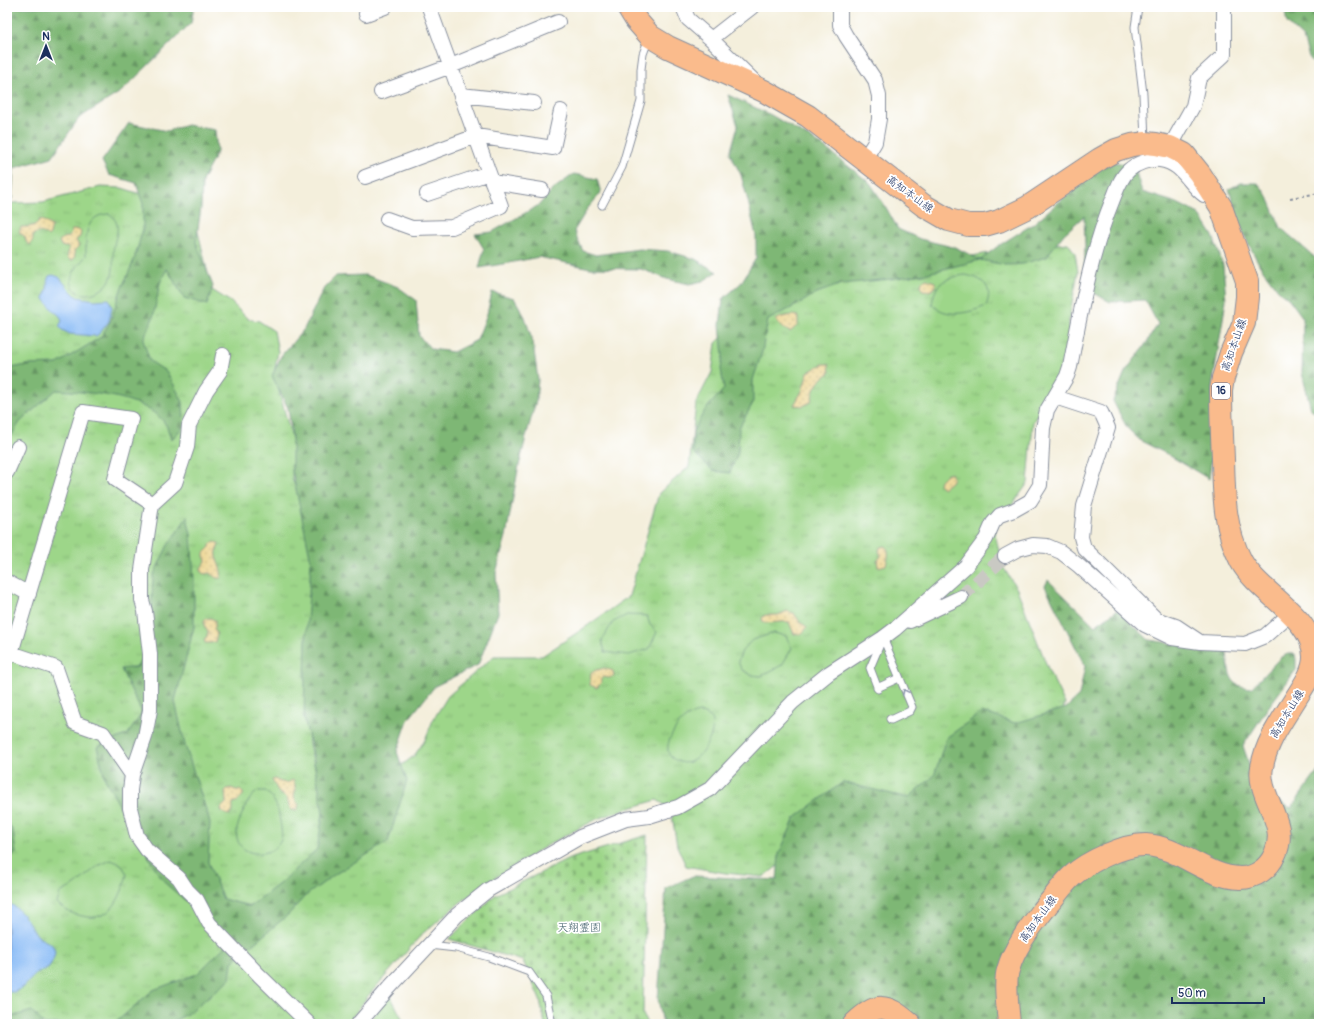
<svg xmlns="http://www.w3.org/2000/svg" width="1326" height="1031" font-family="Pangolin,'Klee One',sans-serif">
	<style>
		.grass { fill: url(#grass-tufts); stroke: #5c8274 }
		.forest { fill: url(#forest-firs); stroke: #4c736a }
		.sand { fill: url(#sand-dots); stroke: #84847e }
		.cemetery { fill: url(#cemetery-stones); stroke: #5c8274 }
		.park { fill: #9dd689; stroke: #5c8274 }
		.water { fill: #89bbf6; stroke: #5275aa }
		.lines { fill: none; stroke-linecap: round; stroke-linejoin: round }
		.street-tunnel { stroke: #c9c9c3; stroke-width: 14; stroke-dasharray: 14 7; stroke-linecap: butt }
		.lane-casing { stroke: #888f9d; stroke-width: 9 }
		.street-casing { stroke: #888f9d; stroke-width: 16 }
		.primary-casing { stroke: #888f9d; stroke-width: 24 }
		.path { stroke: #888f9d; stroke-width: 2; stroke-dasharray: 3 3; stroke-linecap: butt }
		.lane { stroke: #fff; stroke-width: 7 }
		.street { stroke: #fff; stroke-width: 14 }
		.primary { stroke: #fabb8c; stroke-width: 22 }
		.oneway { stroke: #8d97ae }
		.labels { text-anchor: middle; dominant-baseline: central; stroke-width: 3.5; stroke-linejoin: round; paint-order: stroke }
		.shield { fill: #fff; stroke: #5f6d8e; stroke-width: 1 }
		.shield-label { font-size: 10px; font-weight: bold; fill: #1b2f5e }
		.street-label { font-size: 11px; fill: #1b2f5e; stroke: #fff }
		.park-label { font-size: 11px; fill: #42616b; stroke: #fff }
	</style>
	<defs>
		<pattern id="grass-tufts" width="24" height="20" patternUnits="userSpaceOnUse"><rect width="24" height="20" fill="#9dd689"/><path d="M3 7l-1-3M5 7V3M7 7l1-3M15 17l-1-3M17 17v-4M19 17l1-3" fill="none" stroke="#87b879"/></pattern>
		<pattern id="forest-firs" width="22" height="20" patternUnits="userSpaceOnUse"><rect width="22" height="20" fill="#7eb775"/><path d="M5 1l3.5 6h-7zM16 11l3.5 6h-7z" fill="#669563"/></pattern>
		<pattern id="sand-dots" width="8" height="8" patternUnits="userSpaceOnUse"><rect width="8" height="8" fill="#eeda9e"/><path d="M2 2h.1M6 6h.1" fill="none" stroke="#ccbb8a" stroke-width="1.8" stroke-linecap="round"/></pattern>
		<pattern id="cemetery-stones" width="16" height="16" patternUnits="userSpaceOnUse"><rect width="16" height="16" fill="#9dd689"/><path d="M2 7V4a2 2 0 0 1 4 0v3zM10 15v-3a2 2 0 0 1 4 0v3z" fill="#87b879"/></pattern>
	</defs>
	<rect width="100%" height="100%" fill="#fff"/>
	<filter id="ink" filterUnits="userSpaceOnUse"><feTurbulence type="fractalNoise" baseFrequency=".025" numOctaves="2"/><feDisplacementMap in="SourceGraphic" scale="8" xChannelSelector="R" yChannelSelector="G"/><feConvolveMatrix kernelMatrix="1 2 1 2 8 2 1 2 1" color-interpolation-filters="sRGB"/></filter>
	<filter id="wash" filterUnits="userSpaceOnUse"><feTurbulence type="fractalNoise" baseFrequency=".012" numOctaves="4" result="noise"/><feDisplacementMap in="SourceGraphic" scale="16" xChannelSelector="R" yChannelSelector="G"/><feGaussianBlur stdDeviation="0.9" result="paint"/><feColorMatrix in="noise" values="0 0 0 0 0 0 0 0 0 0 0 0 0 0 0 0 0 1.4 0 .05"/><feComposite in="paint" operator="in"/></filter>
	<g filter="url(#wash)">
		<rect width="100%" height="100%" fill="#f4efdc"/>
		<!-- grass -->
		<path class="grass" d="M100,187L122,188L185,208L197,228L212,290L231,302L248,319L259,321L274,331L278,352L274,373L293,442L292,478L302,503L313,523L306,693L309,744L320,788L355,800L414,756L425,740L433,720L448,696L494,656H542L587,626L629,596L659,493L689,467L696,403L712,372L716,343L749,310L769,294L948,260L1032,246L1068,243L1075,253L1078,272L1069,319V347L1067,371L1047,397L1033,422L1028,483L994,530L1003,567L1017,589L1049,671L1065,704L1059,720L932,783L913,803L782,863L763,877L725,873L686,866L677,846L671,809L657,800L626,809L597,819L574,831L548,845L484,885L453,908L422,934L368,996L352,1018L345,1024H7V205L13,203L43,202Z"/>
		<!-- forest -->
		<path class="forest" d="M7,7H194L191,23L122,91L79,118L52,157L14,168L12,199L7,201Z
			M1284,7H1319V71L1309,57L1303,38L1287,23Z
			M728,95L771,115L820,144L870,183L884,204L898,229L920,239L957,248L980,260L998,246L1033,224L1082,182L1110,161L1134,166L1142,192L1177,203L1199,214L1213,236L1223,265L1226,300L1212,388L1215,428L1209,479L1167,454L1141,441L1127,428L1113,401L1125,372L1143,348L1158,324L1145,300L1110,302L1094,293L1084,273L1085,245L1084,216L1064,234L1046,257L1023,264L1005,265L980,260L924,274L891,279L842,284L817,293L797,305L768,320L762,352L753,380V403L739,428L738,452L730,473L713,471L693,452V431L705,410L724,389L721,369L723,355L720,325L723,299L741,283L756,258V236L748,201L741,175L730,153L738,126Z
			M129,123L167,131L187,125L215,130L217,152L202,181L201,208L196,242L213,286L207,305L184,298L167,269L160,283L153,318L143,340L150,361L167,372L183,402L184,426L171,440C169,434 168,427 164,422C139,394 91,393 56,390L20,422L12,435L7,437V369L26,365L57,364L101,337L111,320L120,292L134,260L143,229V204L136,183L109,175L102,161Z
			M574,174L597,179L601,193L588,208L574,231L583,251L596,255L639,249L668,251L695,259L717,272L703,281L689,284L667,279L641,269L590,268L539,257L509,263L479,268L484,249L475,234L492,232L539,205L552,190Z
			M1241,183H1258L1268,197L1281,228L1319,261V415L1311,409L1302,373L1303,318L1289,299L1278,290L1260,266L1243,233L1229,189Z
			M366,275L398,287L416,300L419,336L431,349L453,352L477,340L487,314L492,292L514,298L525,317L533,343L538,380L536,401L527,433L518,470L506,536L496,573L498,613L478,665L435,686L408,720L397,752L407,781L388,842L337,873L305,896L289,914L232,962L230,979L191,1011L170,1024H111L116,1022L153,990L197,974L228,943L213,924L167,885L158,873L127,820L105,779L97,747L128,734L142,713L121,669L137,667L150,643L153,576L168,545L187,517L191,534L194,579V627L175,701L185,745L210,822L208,862L223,899L250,906L279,884L317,849L323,813L312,750L304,718L306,639L311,561L292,470V437L288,408L272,376L281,356L304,329L324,288L336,276Z
			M1048,580L1095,626L1117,610L1149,640L1227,651C1229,669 1227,687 1251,688L1281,657L1288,654H1295L1296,660V670L1267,709L1243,746L1258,790L1291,808L1319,770V1024H663L658,999L666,888L693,876L777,880L779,854L795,818L843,782L908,798L934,776L946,738L982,712L1015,723L1066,708L1079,696L1085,666L1045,586Z
			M7,822L13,831L16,853L7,860Z
			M32,1011L44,1024H7V1018Z"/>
		<!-- sand -->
		<path class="sand" d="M40,219L52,226L50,235L48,237C44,232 39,231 33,235V240L30,245L26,242L25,237L19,232L21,227C30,227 35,227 40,219Z
			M76,229L79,230L81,232L80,237L76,240L79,246L74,251L75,256L73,260H70L67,257L69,249L68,247H64L61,246L59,241L63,238L69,237L72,230Z
			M927,279L935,282L936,287L930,291L922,290L921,285L922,281Z
			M792,315L798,316V325L790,332C784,329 779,326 776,320L781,317Z
			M823,364H829L830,373C817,381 814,387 811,402L803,406L794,405L802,391L808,372Z
			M947,473H951L953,478L951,482L943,488L939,484L940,480Z
			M215,542L219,543C218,548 216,552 217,556C217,564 223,570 221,578C216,579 214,577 211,573L204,574L201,572V568L206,561L204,556V553L210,547V544Z
			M886,546C890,552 888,559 886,565L878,567L877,561L881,556L879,551L880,547Z
			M787,611L794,613L800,622L807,627C804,633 801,635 794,634L789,622C781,621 769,624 763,622L762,618L765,615H778Z
			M210,618L215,620V627L214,629L217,634L215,642L211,643H205L204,640L207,636L208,632L204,626V622L205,619Z
			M605,668L613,671L614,676L609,678L603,677L601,680V683L597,688L590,685L591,673L596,670Z
			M275,779C282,783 286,784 293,780C294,782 295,784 295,786C296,796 291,795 299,805L297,810H291L289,806L287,798L279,793L272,780Z
			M231,788L236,790H240L244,794L238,801L233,803C232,808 235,812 229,815C225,814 221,813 221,808L226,803L225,792L227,789Z"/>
		<!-- cemetery -->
		<path class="cemetery" d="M647,835L643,1014L647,1024H545L540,1000L523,961L449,939L495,895L569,859Z"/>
		<!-- park -->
		<path class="park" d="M110,214C121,224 117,232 114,245C112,255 115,268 111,278C102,300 66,299 72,276C75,268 81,262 86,256C86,237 84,214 110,214Z
			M965,275C983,278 994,287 986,306C969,313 946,319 932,304C935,283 944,278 965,275Z
			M627,615L647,616L650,625L657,632L649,649L629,655L605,652L602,640L613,622Z
			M774,633L786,636L792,648L782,665L761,676L751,675L741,669L738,661L742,651L752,640Z
			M699,713L706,714L711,718C714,729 712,735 707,744C703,752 698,758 690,762C682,765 669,759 668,751C667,744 670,738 673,733C680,721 686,716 699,713Z
			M258,791H266C276,801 278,808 280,821C281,827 283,837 280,842C270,861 226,857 239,822C243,811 248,798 258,791Z
			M111,860L121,864L127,874C121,898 111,923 82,916C72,914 64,910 57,903L60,893L75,885L98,866Z
			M390,995L405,1024H367Z"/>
		<!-- water -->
		<path class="water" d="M53,275L59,277L68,288L77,297L95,300L109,299L112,307L109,321L100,333L96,336L70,334L62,330L59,326L62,321L60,316L53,310L44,299C44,295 46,293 47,289C48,283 46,283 49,276Z
			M7,904C19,904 30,926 37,935C41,941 51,941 54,948C57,955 51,963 48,969C45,969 42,970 39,972C29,978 20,997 7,991Z"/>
	</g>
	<g filter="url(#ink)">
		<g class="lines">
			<!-- street-tunnel -->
			<path class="street-tunnel" d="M961,597L1005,556"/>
			<!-- lane casing -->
			<g class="lane-casing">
				<path id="lane" d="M1138,7L1135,27L1143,94L1145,140
					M602,205L622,167L641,101V69L643,54L649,38
					M883,638L912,707L910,711L891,720L890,719
					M877,688L899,678
					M878,689L870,668L881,642
					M429,945L456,948L489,957L529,972L546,996L552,1024"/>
			</g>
			<!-- street casing -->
			<g class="street-casing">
				<path id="street" d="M683,7L688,19L711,39L754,81
					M840,7V25L846,36L875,80L879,96V119L875,142L864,160
					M366,14L385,7
					M711,39L752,7
					M381,92L451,66L558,22
					M461,95L534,103
					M1170,147L1193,106L1199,78L1224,55V7
					M365,177L476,136L553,148L561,111
					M492,182L542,190
					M427,194L489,173
					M387,219L412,228L452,227L501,206L489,173L429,7
					M223,355L220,371L206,391L189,425L187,447L175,483L152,504L142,570V600L145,611L150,654V710L145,737L132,775L130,790V808L137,836L147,850L179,878L187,890L197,900L209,923L259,975L309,1024
					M1055,397L1101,412L1108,428L1084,506L1081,537L1084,548L1156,619L1176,626L1200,642
					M7,472L18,447
					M1005,556L1018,549L1033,545L1047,546L1061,552L1079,566L1145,625L1172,638L1200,642L1245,644L1265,636L1291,613
					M7,582L29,594
					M910,621L961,597
					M132,775L103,733L75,723L56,668L11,653L83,412L131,419L115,479L152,504
					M358,1024L389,988L457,915L488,890L580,837L626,819L649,816L678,807L710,789L793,702L829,673L883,638L895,629L966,566L986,539L993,523L1000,515L1014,510L1030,501L1040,485L1043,428L1047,410L1067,376L1070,367C1081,310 1091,252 1113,199C1117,189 1121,177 1129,170C1137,163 1149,159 1160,160C1183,163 1189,185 1204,195"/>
			</g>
			<!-- primary casing -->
			<g class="primary-casing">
				<path id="primary" d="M628,7L636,20L650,36L668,47L764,91L808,116L923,205L949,220L968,225H985L999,221L1028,207L1100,159L1116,150L1132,145L1146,143L1156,144L1170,147L1184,154L1200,174L1221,207L1247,281V297L1244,323L1231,353L1223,378L1221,391C1221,414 1222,437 1223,459C1224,496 1224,528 1241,561C1259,594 1314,617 1314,657C1314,672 1304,685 1296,698C1283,719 1266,742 1262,767C1256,796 1290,823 1275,854C1269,868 1256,878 1240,878C1205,877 1180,847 1146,845C1125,844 1087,862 1072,876C1063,884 1056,895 1048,904C1033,924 1015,945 1008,970C1004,983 1008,1009 1009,1024
					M854,1024C878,1002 885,1003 910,1024"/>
			</g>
			<!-- path -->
			<path class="path" d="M1290,198L1319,193"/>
			<!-- lane -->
			<use href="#lane" class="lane"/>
			<!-- street -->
			<use href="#street" class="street"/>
			<!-- primary -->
			<use href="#primary" class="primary"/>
		</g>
		<!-- one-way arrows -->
		<defs><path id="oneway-chevron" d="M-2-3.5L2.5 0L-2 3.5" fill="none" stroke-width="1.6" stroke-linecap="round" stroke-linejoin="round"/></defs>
		<use class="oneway" href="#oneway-chevron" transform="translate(905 692) rotate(-114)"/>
	</g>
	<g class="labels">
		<!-- shield labels -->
		<rect class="shield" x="1212" y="383" width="18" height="16" rx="3"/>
		<g class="shield-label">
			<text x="1221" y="391">16</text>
		</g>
		<!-- street labels -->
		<g class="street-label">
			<text transform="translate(910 194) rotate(36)">高知本山線</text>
			<text transform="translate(1234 345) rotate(-71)">高知本山線</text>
			<text transform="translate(1287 714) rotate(-59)">高知本山線</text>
			<text transform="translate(1038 919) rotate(-54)">高知本山線</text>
		</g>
		<!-- park labels -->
		<g class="park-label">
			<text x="579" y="927">天翔霊園</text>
		</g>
	</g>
	<!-- margin -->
	<rect width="1326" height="1031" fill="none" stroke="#fff" stroke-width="24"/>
	<!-- north arrow -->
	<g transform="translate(46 46)" stroke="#ffffff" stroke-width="3" paint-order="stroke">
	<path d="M0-3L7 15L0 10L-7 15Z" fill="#1b2f5e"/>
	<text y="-6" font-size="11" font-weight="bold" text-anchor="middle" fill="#1b2f5e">N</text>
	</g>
	<!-- scale -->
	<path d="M1172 997v6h92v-6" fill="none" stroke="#1b2f5e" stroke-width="2"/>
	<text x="1178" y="997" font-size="12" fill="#1b2f5e" stroke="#ffffff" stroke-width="3" paint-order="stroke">50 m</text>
</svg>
